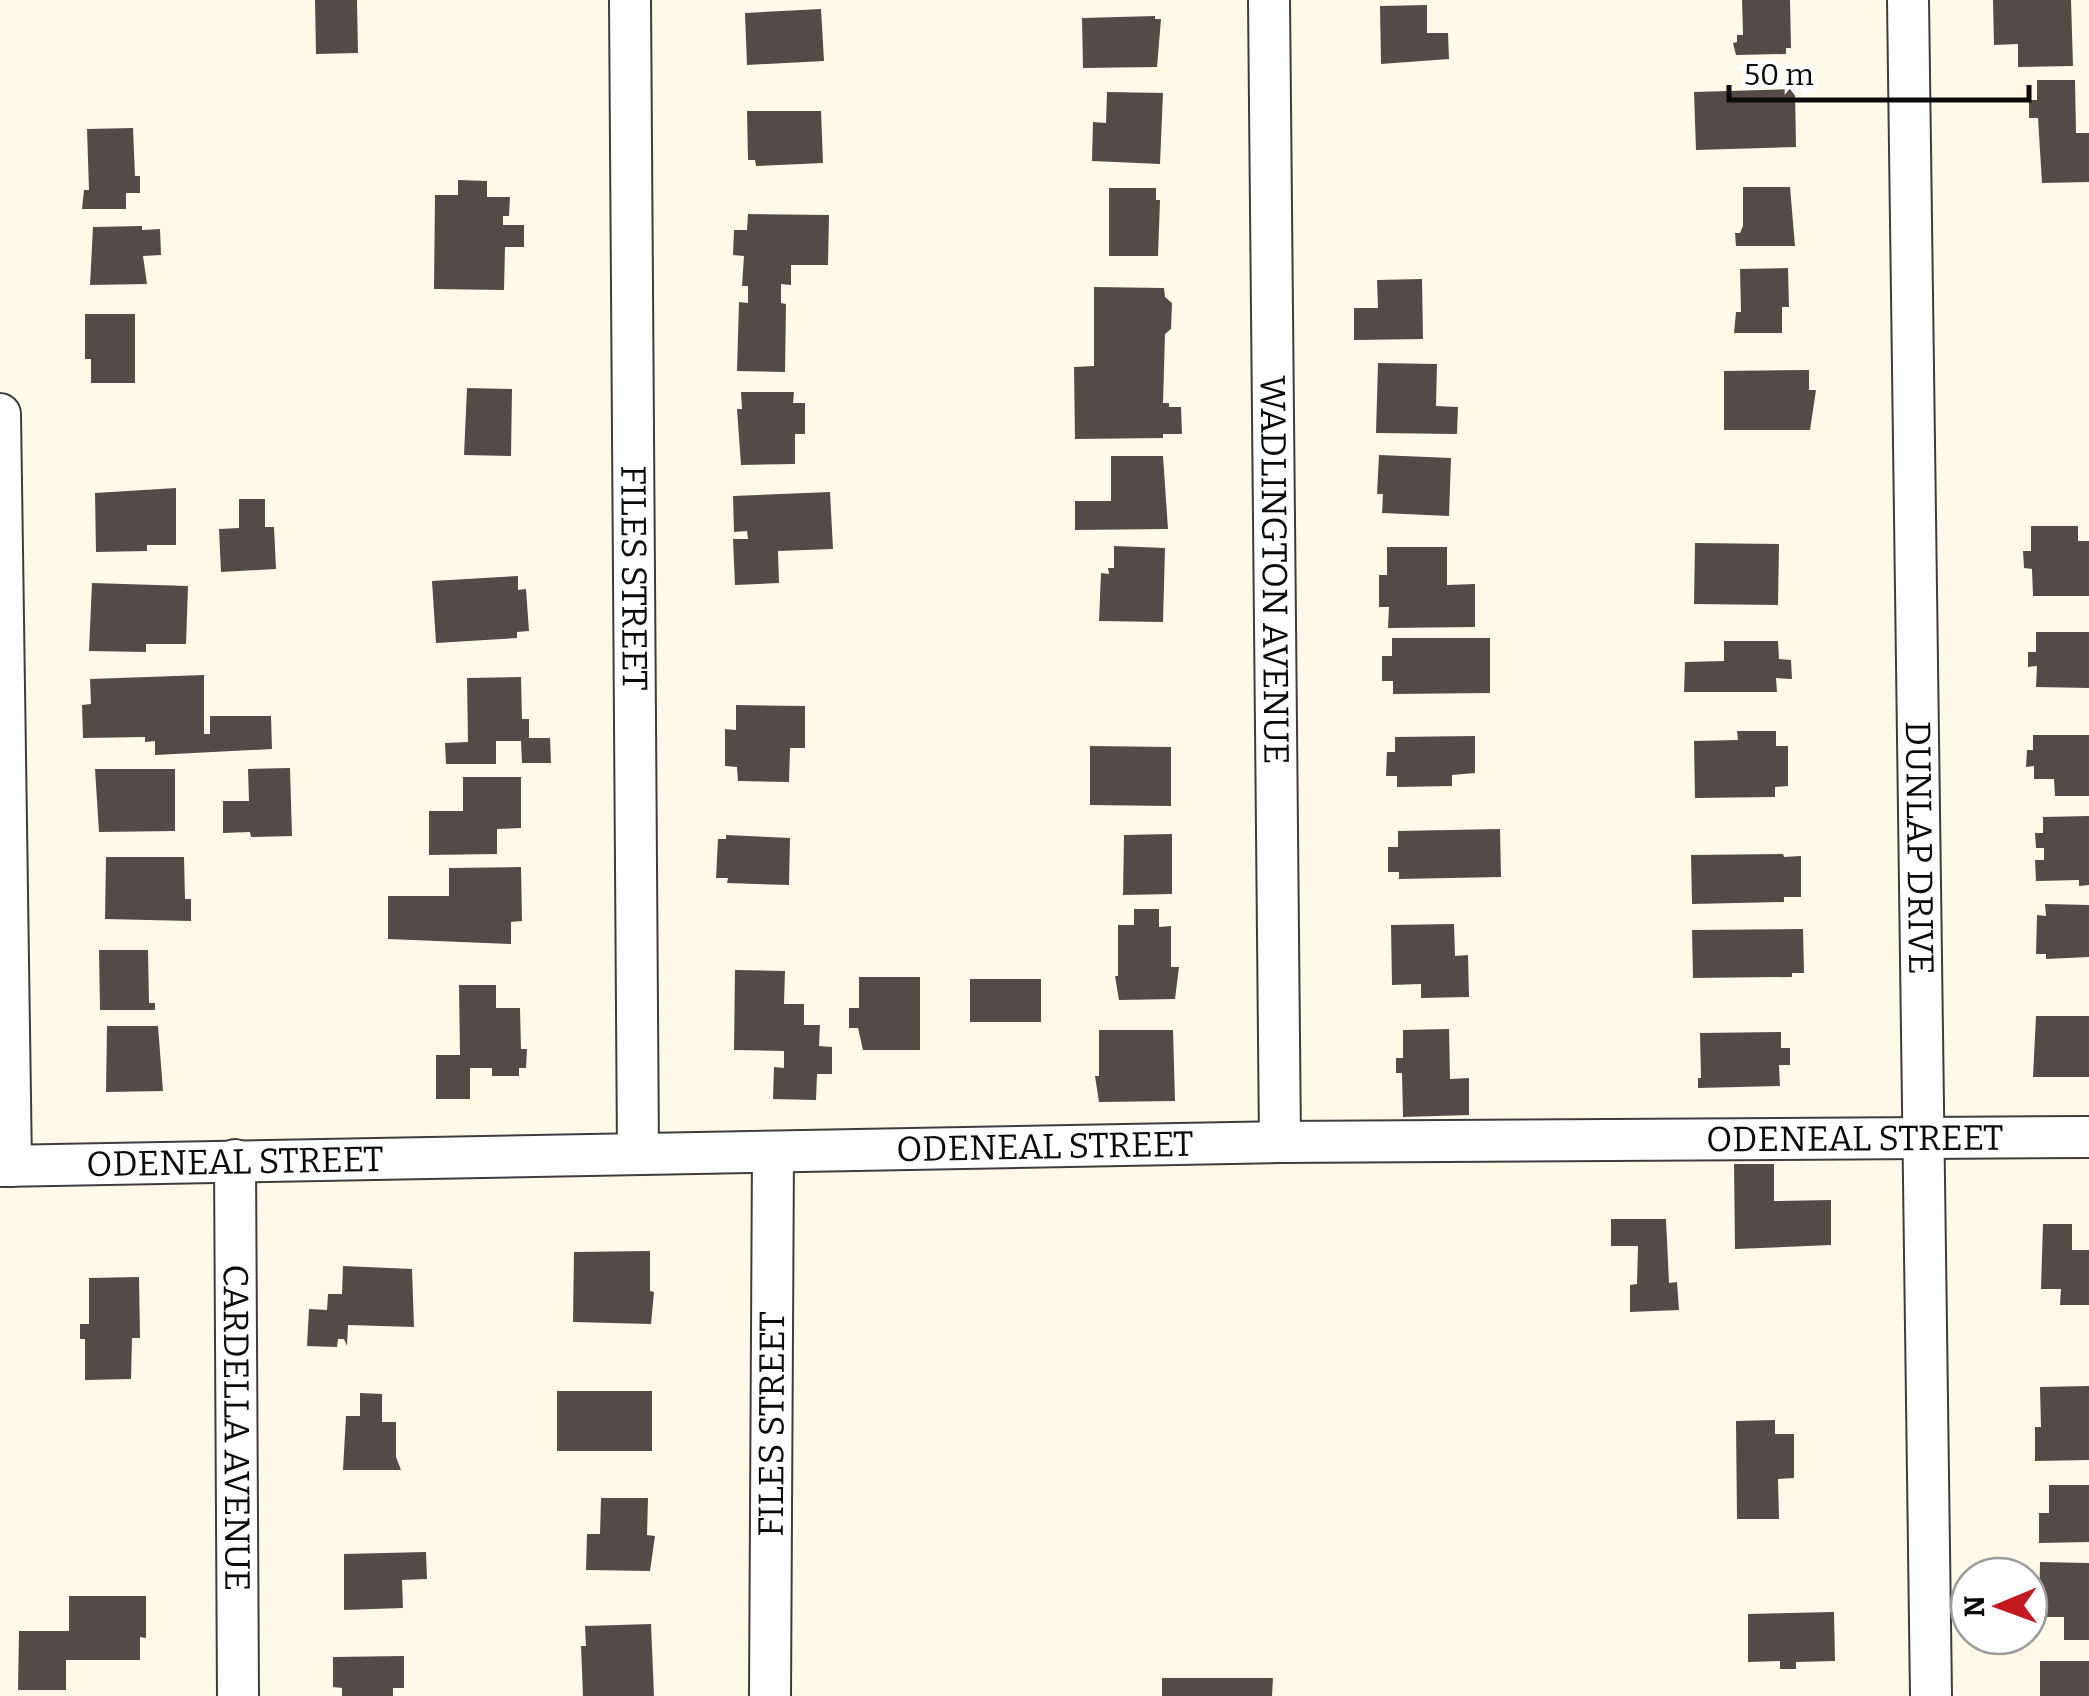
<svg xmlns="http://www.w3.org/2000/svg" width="2089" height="1696" font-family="Bitter,serif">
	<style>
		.building { fill: #544b46 }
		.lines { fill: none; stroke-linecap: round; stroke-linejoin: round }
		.minor-casing { stroke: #3d3d3d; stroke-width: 44 }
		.minor { stroke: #fff; stroke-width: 40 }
		.labels { text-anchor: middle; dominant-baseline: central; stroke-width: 10; stroke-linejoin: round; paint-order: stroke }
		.street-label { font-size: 35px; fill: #0a0a0a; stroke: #fff }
	</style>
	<rect width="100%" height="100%" fill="#fffae7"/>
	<!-- building -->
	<path class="building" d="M315,0H357L358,53L316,54Z
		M1742,0H1790L1791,48H1786V54L1736,55L1733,43L1737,42V35H1743Z
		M1993,0H2071L2073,66L2018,67V44L1994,45Z
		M1427,5V33H1448L1449,59L1381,64L1380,6Z
		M821,9L824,61L747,65L745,13Z
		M1155,16V19H1161L1157,67L1083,68L1082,18Z
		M2037,80H2075L2076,133H2089V182L2042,183L2038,118H2029V100H2037Z
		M1795,89L1796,147L1696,150L1694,92Z
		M1107,92L1163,93L1160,164L1092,161L1093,122L1106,123Z
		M747,111H821L823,163L756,166L755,160H748Z
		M133,128L135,176H140V193H126V209H82L84,190H89L87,129Z
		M458,180L487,181V197H510L509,216H503V225H524V247H505L504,290L434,289L435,195H458Z
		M1743,187H1790L1795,246H1736L1735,233H1740L1743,226Z
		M1109,188H1156V200H1160L1158,256H1109Z
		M748,214L829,215L828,265H791V285L781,284V303L786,304L785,372L737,371L739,302L748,303V286H742L744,256L733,255L734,230H747Z
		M142,226V230L160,229L161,255L143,256L147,284L90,285L93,227Z
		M1788,268L1789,307H1782V333H1734L1736,312H1741L1740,269Z
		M1422,279L1423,339L1354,340V308H1378L1377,280Z
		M1094,287L1164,288L1165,297L1172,303L1171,329L1165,334L1163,403H1169V407H1181L1182,434H1163V438L1075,439L1074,367L1094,366Z
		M85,314H135V383H91V359H85Z
		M1378,363L1437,364L1436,406L1458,407L1457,434L1376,433Z
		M1809,370V390H1816L1810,430H1724V371Z
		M467,388L512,389L511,456L464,455Z
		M741,392H794L793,403H805V434H795V464L741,465L737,409H742Z
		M1379,455L1451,458L1449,516L1382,513L1383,494H1377Z
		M1111,456H1163L1168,529L1075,530V501H1111Z
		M176,488V545H147V551L96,552L95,493Z
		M830,492L833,549L778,551L779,583L735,585L733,539H748L747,531L734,532L733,496Z
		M239,499H265V527H274L276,569L221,572L219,529L239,528Z
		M2031,526H2078V541H2089V596H2033L2032,569L2024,568L2023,551H2031Z
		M1695,543L1779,544L1778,605L1694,604Z
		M1114,546L1165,548L1163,622L1099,621L1101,573L1109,574L1108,568H1114Z
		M1387,547H1447V585L1475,584V627L1388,628L1389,607H1379V575H1387Z
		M518,576V590L526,589L529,631L517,632V638L436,643L432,581Z
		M92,583L188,586L186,644H146V652L89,651Z
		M2036,632H2089V688L2036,687L2037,666L2028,667V652H2036Z
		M1392,638H1490V693L1393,694V681H1382V656H1392Z
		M1724,641H1778L1779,659L1791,660L1792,679L1776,678L1777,692H1684L1685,662L1724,661Z
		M204,675V734H210V716H271L272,749L155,755V741L145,742V737L83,738L82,705L91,704L90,679Z
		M521,677L522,719H529V738H550L551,763H522L521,741H496V764H446L445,743L468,742L467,678Z
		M736,705L805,706V748H790L789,782L738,781L737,767L725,766V729L736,730Z
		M1737,731H1776V746H1788V786L1775,787V797L1695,798L1694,741L1738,740Z
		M2033,735H2089V796H2055L2054,779H2034V766L2026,767L2027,750H2033Z
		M1475,736V773L1452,775V786L1397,787V776H1386L1387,752H1395V737Z
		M1090,746L1171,747V806L1090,805Z
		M290,768L292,836L251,837L250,832L223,833V801H249L248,769Z
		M95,769H175V831L99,832Z
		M463,777H521V828L497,829V854L429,855V811H463Z
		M2089,816V885L2079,886V880L2036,881L2035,860H2044V848H2036L2035,833H2043V817Z
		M1500,829L1501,877L1399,879V872H1388V847H1398V831Z
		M1172,834V894L1123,895L1124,835Z
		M726,835L790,838L789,885L727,883L728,878H716L718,839H726Z
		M1783,854L1784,857L1801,856V897H1784V902L1692,904L1691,855Z
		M106,857H184L185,899H191V921L105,919Z
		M521,867L522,921L511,922V944L388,939V896H449V868Z
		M2045,904L2089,905V957L2046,959V954H2036L2037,915L2046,916Z
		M1134,909H1159V927L1171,926V967H1179L1175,999L1119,1000L1115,976H1118V925H1134Z
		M1454,924L1455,956L1468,955L1469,997L1421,998V984L1392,985L1391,925Z
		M1803,929L1804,973H1792V977L1693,978L1692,930Z
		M99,950H148L149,1003H155V1010H100Z
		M735,970L785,971L784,1004H804V1025H820L819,1046L832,1047V1074H817L816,1100L773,1099L774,1067L784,1068V1051L734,1050Z
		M859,977H920V1050H863L858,1028H849V1008H859Z
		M970,979H1041V1022H970Z
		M459,985H496V1008H520L521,1049H527L526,1068H519V1076H492V1068H470V1099H436V1055H460Z
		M2036,1016H2089V1077H2033Z
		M107,1026H158L163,1091L106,1092Z
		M1449,1029L1450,1079L1469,1078V1115L1403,1117L1402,1073H1396V1058H1403V1030Z
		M1099,1030H1173L1175,1101L1099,1102L1095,1076H1099Z
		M1781,1032V1048H1790V1065H1779L1780,1086L1698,1088V1078H1701L1700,1033Z
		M1734,1164H1774V1201L1831,1200V1245L1735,1249Z
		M1611,1219H1666L1669,1283L1677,1282L1679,1310L1630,1312V1285L1637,1284L1638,1246H1611Z
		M2043,1224H2072V1250H2089V1305H2060L2061,1289H2041Z
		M650,1251V1291L654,1292L651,1324L573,1322L574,1252Z
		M343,1266L412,1269L414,1327L348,1325L347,1346L344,1339H338L337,1347L307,1346L309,1309L327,1310L328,1294H342Z
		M139,1277L140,1338H132L131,1379L85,1380V1339H80V1324H89V1278Z
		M2089,1386V1460L2035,1461V1427H2041L2040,1387Z
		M557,1391H652V1451H557Z
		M360,1393L382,1394V1422H396V1457L401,1470H343L346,1416H360Z
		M1775,1420V1434H1794V1478L1778,1479L1779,1519H1737L1736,1421Z
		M2049,1485H2089V1542L2039,1543V1513H2049Z
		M601,1498H648L647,1535L655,1536L650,1571L586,1570L587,1534H600Z
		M426,1552L427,1579L402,1580L403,1608L344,1610V1554Z
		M2040,1562L2089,1563V1640H2064V1617H2039Z
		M69,1596H146V1638L140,1637V1660H66V1690H18L19,1631H69Z
		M1834,1612L1835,1661L1796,1662V1669H1780V1661L1748,1662V1614Z
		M651,1624L654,1696H583L581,1646H586L585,1626Z
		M404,1656V1688H393V1696H342V1688L333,1687V1657Z
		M2040,1661H2089V1696H2040Z
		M1162,1678H1273L1272,1696H1162Z"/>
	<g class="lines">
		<!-- minor casing -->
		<g class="minor-casing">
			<g id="minor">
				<path id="s1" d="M630,0L638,1153"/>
				<path id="s2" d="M1269,0L1280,1142"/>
				<path id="s3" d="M1908,0L1931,1696"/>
				<path d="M0,414L11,1166"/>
				<path id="s4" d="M235,1160L238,1696"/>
				<path id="s5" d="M0,1166L1280,1142L2089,1137"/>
				<path id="s6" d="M770,1696L773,1152"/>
			</g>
		</g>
		<!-- minor -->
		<use href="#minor" class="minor"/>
	</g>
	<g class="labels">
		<!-- street labels -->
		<g class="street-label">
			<text stroke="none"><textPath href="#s2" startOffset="570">WADLINGTON AVENUE</textPath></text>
			<text stroke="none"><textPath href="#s1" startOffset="578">FILES STREET</textPath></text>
			<text stroke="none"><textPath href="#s3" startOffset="848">DUNLAP DRIVE</textPath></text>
			<text stroke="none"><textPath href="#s5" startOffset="1855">ODENEAL STREET</textPath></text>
			<text stroke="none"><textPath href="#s5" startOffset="1045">ODENEAL STREET</textPath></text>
			<text stroke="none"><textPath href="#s5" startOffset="235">ODENEAL STREET</textPath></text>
			<text stroke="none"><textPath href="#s6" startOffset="272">FILES STREET</textPath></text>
			<text stroke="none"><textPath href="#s4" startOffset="268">CARDELLA AVENUE</textPath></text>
		</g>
	</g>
	<!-- north arrow -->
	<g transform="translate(1999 1606) rotate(269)"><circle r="48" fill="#ffffff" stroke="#9d9d9d" stroke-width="2.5"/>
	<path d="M0-8L18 38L0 25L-18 38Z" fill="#c41921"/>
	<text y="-15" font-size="28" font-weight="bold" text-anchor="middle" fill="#0a0a0a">N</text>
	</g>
	<!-- scale -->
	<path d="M1729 85v15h300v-15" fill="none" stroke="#0a0a0a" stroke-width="5"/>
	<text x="1744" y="85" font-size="30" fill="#0a0a0a" stroke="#ffffff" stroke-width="8" paint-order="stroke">50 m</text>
</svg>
